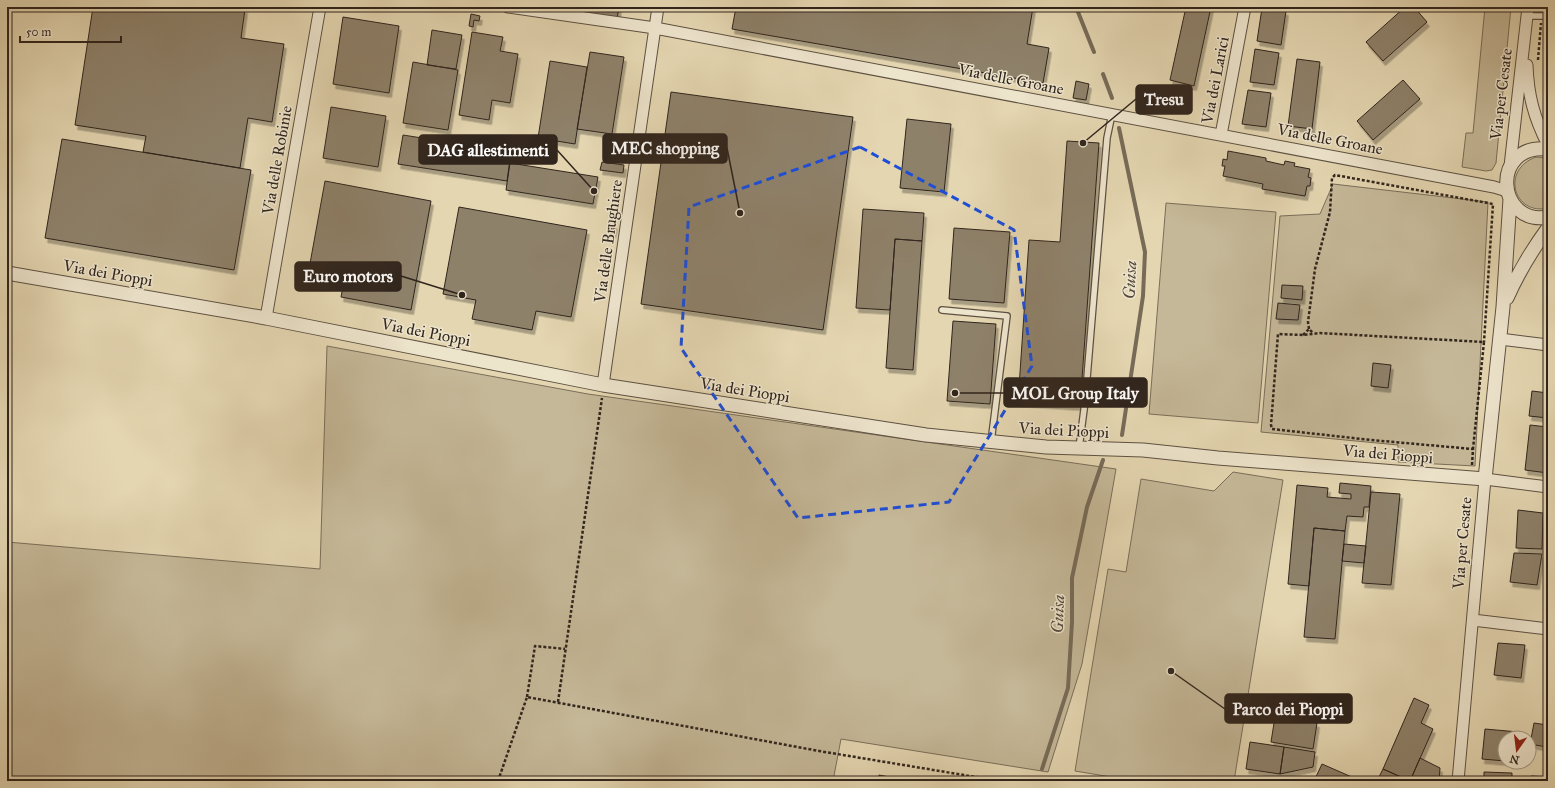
<svg xmlns="http://www.w3.org/2000/svg" width="1555" height="788" font-family="'IM FELL Great Primer',serif">
	<style>
		.green { fill: #c5b898; stroke: #7a6e5a }
		.lines { fill: none; stroke-linecap: round; stroke-linejoin: round }
		.stream { stroke: #776b58; stroke-width: 4 }
		.building { fill: #8e816a; stroke: #30251d; filter: url(#shadow) }
		.service-casing { stroke: #5d5142; stroke-width: 8 }
		.minor-casing { stroke: #5d5142; stroke-width: 13 }
		.tertiary-casing { stroke: #5d5142; stroke-width: 15 }
		.path { stroke: #30251d; stroke-width: 2.5; stroke-dasharray: 3 2; stroke-linecap: butt }
		.service { stroke: #ede4cc; stroke-width: 5.5 }
		.minor { stroke: #ede4cc; stroke-width: 11 }
		.tertiary { stroke: #ede4cc; stroke-width: 13 }
		.marked { fill: none; stroke: #1d4ed8; stroke-width: 3; stroke-dasharray: 8 5; stroke-linejoin: round }
		.labels { text-anchor: middle; dominant-baseline: central; stroke-width: 3; stroke-linejoin: round; paint-order: stroke }
		.street-label { font-size: 16px; fill: #30251d; stroke: #ede4cc }
		.water-label { font-size: 17px; font-style: italic; fill: #54483a; stroke: #ede4cc }
		.leader { fill: none; stroke: #30251d; stroke-width: 1.5 }
		.callout-dot { fill: #30251d; stroke: #ede4cc; stroke-width: 1.5 }
		.callout { fill: #30251d; stroke: #30251d; stroke-width: 1.5 }
		.callout-label { font-size: 17px; text-anchor: middle; font-weight: bold; fill: #fff }
	</style>
	<defs>
		<filter id="shadow"><feDropShadow dx="2.5" dy="4.5" stdDeviation="0" flood-color="#0004"/></filter>
	</defs>
	<rect width="100%" height="100%" fill="#e4d6b1"/>
	<filter id="stains"><feTurbulence type="fractalNoise" baseFrequency=".005" numOctaves="4"/><feColorMatrix values="0 0 0 0 .2 0 0 0 0 .09 0 0 0 0 .02 0 0 0 .5 -.17"/></filter>
	<radialGradient id="worn" r=".72"><stop offset=".6" stop-color="#630" stop-opacity="0"/><stop offset="1" stop-color="#630" stop-opacity=".3"/></radialGradient>
	<!-- green -->
	<path class="green" d="M1485,7H1511L1496,163L1492,170L1486,171L1462,167L1466,133H1473Z
		M1536,157L1548,158V208C1514,216 1500,170 1536,157Z
		M1333,184L1488,202L1475,466L1398,462V445L1261,432L1280,216L1320,214Z
		M1166,203L1276,212L1258,423L1149,414Z
		M327,346L588,394L1116,469L1082,664L1048,772L841,739L833,781H7V542L320,569Z
		M1233,472L1283,480L1234,781H1135L1075,771L1108,569L1126,572L1141,479L1214,491Z"/>
	<g class="lines">
		<!-- stream -->
		<path class="stream" d="M1076,7L1094,52
			M1103,74L1112,98
			M1119,128L1145,252L1143,296L1122,435
			M1042,769L1068,688L1072,622V578L1087,507L1103,460"/>
	</g>
	<!-- building -->
	<path class="building" d="M93,7H235L245,9L241,38L284,44L272,122L248,118L240,168L143,152L146,136L75,125Z
		M575,7H619L617,19L574,13Z
		M736,7H1033L1027,44L1049,48L1043,83L732,29Z
		M1186,7H1211L1194,86L1170,80Z
		M1405,7H1414L1427,22L1383,61L1366,42Z
		M1262,8L1286,11L1281,45L1257,41Z
		M471,14L480,16L479,21L474,20L473,27L469,26Z
		M343,17L399,26L389,93L333,84Z
		M432,30L462,35L456,69L427,65Z
		M472,32L503,37L500,51L518,54L510,103L492,100L489,120L459,115Z
		M1255,49L1279,53L1274,85L1250,82Z
		M590,52L624,57L612,134L577,129Z
		M1297,59L1320,62L1312,129L1288,126Z
		M550,61L587,67L575,144L538,138Z
		M413,62L458,70L448,130L403,123Z
		M1403,80L1420,99L1373,140L1357,121Z
		M1076,81L1089,84L1086,100L1073,98Z
		M1248,90L1271,93L1266,127L1242,124Z
		M671,92L853,117L823,330L641,304Z
		M331,107L386,116L378,167L323,158Z
		M907,119L951,124L944,192L900,188Z
		M403,135L511,152L507,181L398,164Z
		M62,139L251,170L234,270L45,238Z
		M1067,141L1099,143L1080,406L1018,402L1029,240L1060,242Z
		M1228,151L1266,158V161L1284,165L1285,161L1295,163L1294,166L1310,169L1308,177L1311,178L1310,186H1307L1305,196L1262,189L1263,184L1223,176L1225,166H1222L1223,159L1227,160Z
		M602,162L624,165L623,173L600,170Z
		M510,163L598,177L593,204L506,190Z
		M325,181L431,201L411,310L341,297L345,276L309,269Z
		M459,207L587,230L571,317L536,311L532,330L472,319L476,300L443,294Z
		M863,209L924,213L922,241L895,239L890,310L856,308Z
		M612,224L615,225L613,234L610,233Z
		M954,228L1010,232L1004,303L949,299Z
		M895,239L922,241L913,370L886,368Z
		M1282,285L1303,286L1302,300L1281,298Z
		M1278,303L1300,305L1298,320L1276,319Z
		M953,321L996,324L990,404L947,401Z
		M1373,363L1391,365L1388,388L1371,386Z
		M1532,391L1548,393V418L1529,416Z
		M1530,425L1548,427V473L1525,470Z
		M1340,483L1371,486L1369,507H1364L1363,517L1347,516L1345,531L1314,528L1309,586L1288,584L1297,485L1328,488L1327,497L1351,499V494L1339,493Z
		M1371,492L1400,494L1391,585L1362,583Z
		M1518,510L1543,513L1542,549L1516,548Z
		M1314,528L1345,531L1335,639L1304,637Z
		M1344,544L1366,546L1364,563L1342,561Z
		M1514,553L1542,554L1537,585L1510,582Z
		M1498,643L1525,645L1521,678L1494,675Z
		M1548,661V706L1544,705Z
		M1414,698L1429,705L1421,723L1433,729L1410,781L1383,769Z
		M1275,717L1317,723L1313,749L1271,742Z
		M1547,722L1548,745L1547,747L1530,744L1534,723L1547,725Z
		M1485,729L1519,732V738H1505V761L1482,759Z
		M1250,742L1284,747L1280,774L1246,769Z
		M1284,747L1315,752L1313,767L1280,774Z
		M1420,758L1440,768L1439,781H1377L1383,769L1410,781Z
		M1322,764L1361,781H1314Z
		M1484,772L1512,773V781H1484Z
		M879,775L900,779V781H878Z
		M1531,776L1548,777V781H1531Z"/>
	<g class="lines">
		<!-- service casing -->
		<g class="service-casing">
			<path id="service" d="M1528,16H1548
				M942,310L1007,316L991,442
				M1079,448L1085,402L1107,138L1112,114"/>
		</g>
		<!-- minor casing -->
		<g class="minor-casing">
			<path id="minor" d="M508,7L655,28L1452,179L1494,187L1507,191
				M1527,65C1528,95 1534,118 1548,145
				M1221,135L1245,7
				M1510,166L1528,7
				M266,318L320,7
				M1500,339L1548,345
				M603,385L658,7
				M1473,620L1548,629
				M1458,781L1485,479L1548,487"/>
		</g>
		<!-- tertiary casing -->
		<g class="tertiary-casing">
			<path id="tertiary" d="M1548,149C1490,143 1496,226 1548,217
				M7,273L266,318L603,385L926,435L1046,447L1143,450L1218,458L1485,479L1503,307L1510,199
				M1507,298C1518,273 1532,250 1548,228"/>
		</g>
		<!-- path -->
		<path class="path" d="M1538,60L1541,23
			M1309,329L1308,322L1315,269L1330,212L1332,178L1335,175L1493,204L1484,342
			M1303,335L1309,329L1313,333
			M1472,465L1473,449L1371,440L1272,429L1271,425L1278,334L1303,335L1320,333L1484,342L1473,449
			M527,697L535,646L565,649
			M558,702L602,398
			M498,781L527,697L819,751L1000,781"/>
		<!-- service -->
		<use href="#service" class="service"/>
		<!-- minor -->
		<use href="#minor" class="minor"/>
		<!-- tertiary -->
		<use href="#tertiary" class="tertiary"/>
	</g>
	<!-- marked area -->
	<path class="marked" d="M860,147L1014,230L1032,366L949,502L798,518L681,348L689,207Z"/>
	<g class="labels">
		<!-- street labels -->
		<g class="street-label">
			<text transform="translate(1011 79) rotate(11)">Via delle Groane</text>
			<text transform="translate(1215 80) rotate(-79)">Via dei Larici</text>
			<text transform="translate(1501 94) rotate(-83)">Via per Cesate</text>
			<text transform="translate(1330 139) rotate(11)">Via delle Groane</text>
			<text transform="translate(277 160) rotate(-80)">Via delle Robinie</text>
			<text transform="translate(608 241) rotate(-82)">Via delle Brughiere</text>
			<text transform="translate(108 273) rotate(10)">Via dei Pioppi</text>
			<text transform="translate(426 332) rotate(11)">Via dei Pioppi</text>
			<text transform="translate(745 390) rotate(9)">Via dei Pioppi</text>
			<text transform="translate(1064 430) rotate(3)">Via dei Pioppi</text>
			<text transform="translate(1388 454) rotate(5)">Via dei Pioppi</text>
			<text transform="translate(1462 543) rotate(-85)">Via per Cesate</text>
		</g>
		<!-- water labels -->
		<g class="water-label">
			<text transform="translate(1130 280) rotate(-87)">Guisa</text>
			<text transform="translate(1058 614) rotate(-88)">Guisa</text>
		</g>
	</g>
	<!-- callouts -->
	<path class="leader" d="M1083 143L1136 99M740 213L727 148M594 191L557 150M462 295L401 276M955 393L1004 393M1171 671L1225 709"/>
	<g class="callout-dot">
		<circle cx="1083" cy="143" r="4"/>
		<circle cx="740" cy="213" r="4"/>
		<circle cx="594" cy="191" r="4"/>
		<circle cx="462" cy="295" r="4"/>
		<circle cx="955" cy="393" r="4"/>
		<circle cx="1171" cy="671" r="4"/>
	</g>
	<g class="callout">
		<rect x="1136" y="85" width="56" height="29" rx="4"/>
		<rect x="603" y="134" width="124" height="29" rx="4"/>
		<rect x="419" y="135" width="138" height="29" rx="4"/>
		<rect x="295" y="262" width="106" height="29" rx="4"/>
		<rect x="1004" y="378" width="143" height="29" rx="4"/>
		<rect x="1225" y="694" width="127" height="29" rx="4"/>
	</g>
	<g class="callout-label">
		<text x="1164" y="105">Tresu</text>
		<text x="665" y="154">MEC shopping</text>
		<text x="488" y="156">DAG allestimenti</text>
		<text x="348" y="282">Euro motors</text>
		<text x="1075" y="399">MOL Group Italy</text>
		<text x="1288" y="715">Parco dei Pioppi</text>
	</g>
	<!-- margin -->
	<rect width="1555" height="788" fill="none" stroke="#e4d6b1" stroke-width="24"/>
	<rect x="8" y="8" width="1539" height="772" fill="none" stroke="#30251d" stroke-width="2"/>
	<rect x="12" y="12" width="1531" height="764" fill="none" stroke="#30251d"/>
	<!-- north arrow -->
	<g transform="translate(1517 750) rotate(194)"><circle r="19" fill="#ede4cc" stroke="#a19886"/>
	<path d="M0-3L7 15L0 10L-7 15Z" fill="#8f2418"/>
	<text y="-6" font-size="11" font-weight="bold" text-anchor="middle" fill="#30251d">N</text>
	</g>
	<!-- scale -->
	<path d="M20 36v6h101v-6" fill="none" stroke="#30251d" stroke-width="2"/>
	<text x="26" y="36" font-size="12" fill="#30251d" stroke="#ede4cc" stroke-width="3" paint-order="stroke">50 m</text>
	<rect width="100%" height="100%" filter="url(#stains)"/>
	<rect width="100%" height="100%" fill="url(#worn)"/>
</svg>
